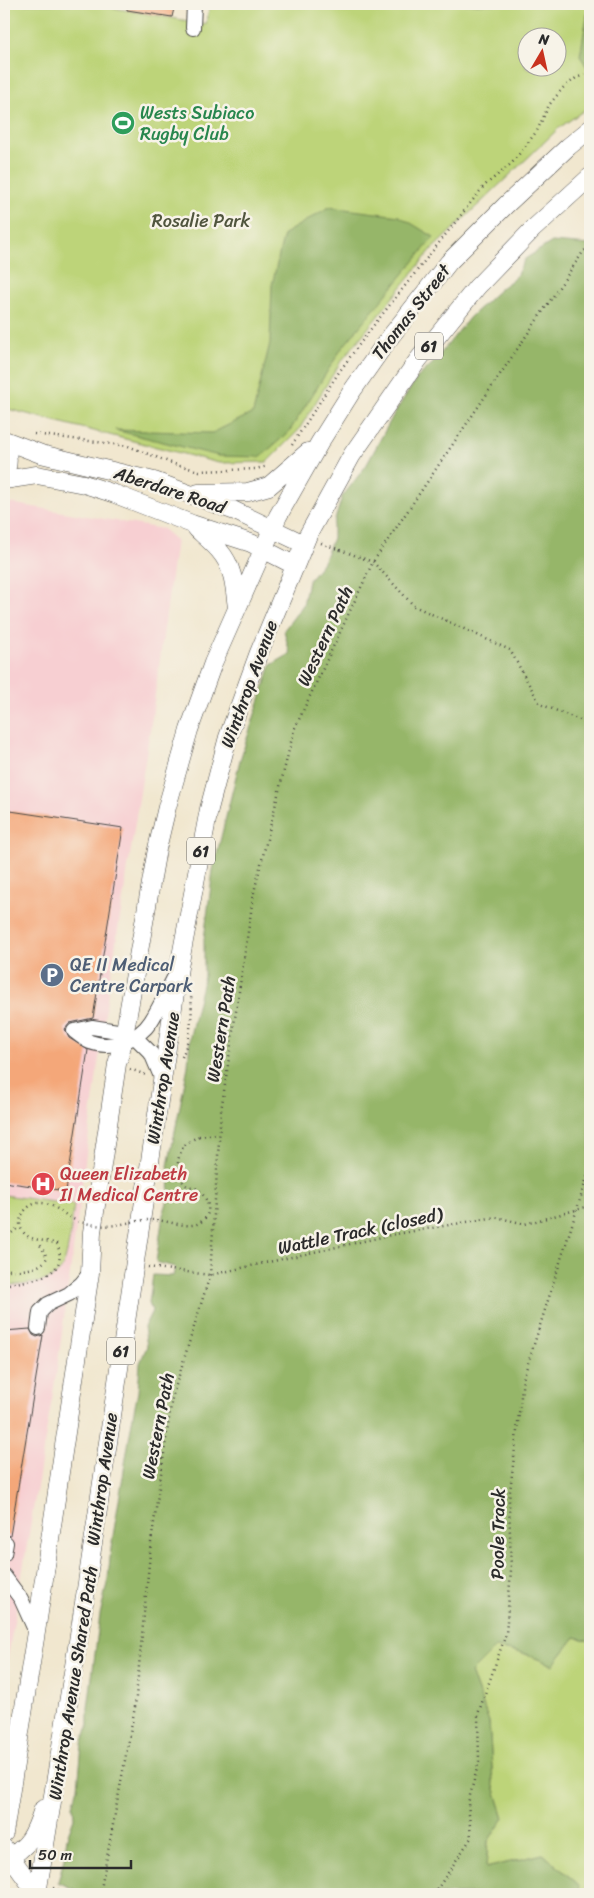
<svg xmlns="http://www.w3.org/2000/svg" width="594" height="1898" font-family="Sriracha,sans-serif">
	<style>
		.built { fill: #f7cfd2 }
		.green { fill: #bdd479; stroke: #748052; fill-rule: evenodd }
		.forest { fill: #96b669; stroke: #60704a }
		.building { fill: #f4a779 }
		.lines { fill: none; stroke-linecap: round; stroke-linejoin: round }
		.minor-casing { stroke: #494744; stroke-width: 16 }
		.major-casing { stroke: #494744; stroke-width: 19 }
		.path { stroke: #494744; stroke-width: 2.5; stroke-dasharray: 1 4; stroke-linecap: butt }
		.minor { stroke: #fff; stroke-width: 14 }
		.major { stroke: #fff; stroke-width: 18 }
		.path-bridge { stroke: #494744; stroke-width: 2.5; stroke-dasharray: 1 4; stroke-linecap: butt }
		.labels { text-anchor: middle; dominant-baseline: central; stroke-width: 5; stroke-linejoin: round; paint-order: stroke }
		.shield { fill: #f7f3e8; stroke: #686764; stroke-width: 1 }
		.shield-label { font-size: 16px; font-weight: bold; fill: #2b2b2b }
		.leisure-label { font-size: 18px; fill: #27864d; stroke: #f7f3e8; text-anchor: start }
		.park-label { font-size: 18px; fill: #50553e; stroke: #f7f3e8 }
		.street-label { font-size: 18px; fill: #2b2b2b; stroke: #f7f3e8 }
		.service-label { font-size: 18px; fill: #4e5e75; stroke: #f7f3e8; text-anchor: start }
		.health-label { font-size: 18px; fill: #be3a42; stroke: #f7f3e8; text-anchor: start }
	</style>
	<rect width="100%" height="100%" fill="#f7f3e8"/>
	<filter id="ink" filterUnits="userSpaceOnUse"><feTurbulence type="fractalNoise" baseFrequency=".02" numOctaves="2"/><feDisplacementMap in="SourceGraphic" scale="10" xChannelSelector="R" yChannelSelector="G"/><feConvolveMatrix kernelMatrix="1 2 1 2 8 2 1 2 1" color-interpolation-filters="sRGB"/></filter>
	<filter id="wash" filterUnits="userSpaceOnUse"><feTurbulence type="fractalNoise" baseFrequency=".0096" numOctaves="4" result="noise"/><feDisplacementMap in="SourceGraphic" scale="20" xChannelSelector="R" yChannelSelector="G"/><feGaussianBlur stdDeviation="1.12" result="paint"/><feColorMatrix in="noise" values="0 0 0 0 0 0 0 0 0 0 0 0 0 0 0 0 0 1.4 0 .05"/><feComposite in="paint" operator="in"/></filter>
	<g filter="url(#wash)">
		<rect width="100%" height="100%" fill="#f1e7cf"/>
		<!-- built -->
		<path class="built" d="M4,502L163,529L176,540L152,717L107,999L57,1369L4,1680Z"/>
		<!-- green -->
		<path class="green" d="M4,4H90L206,24L210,4H590V106L559,128L432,249L340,363L298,431L267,462L219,463L4,408ZM526,38H556V68H526Z
			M4,1195L74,1205C72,1219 68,1262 60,1271C48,1285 20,1285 4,1285Z
			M575,1637L590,1641V1894H581L579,1885L543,1854L486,1868L488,1841L504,1818L493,1783L489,1722L471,1672L495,1647L523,1653L553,1665Z"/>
		<!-- forest -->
		<path class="forest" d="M589,4H590V72L580,56Z
			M329,207L399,216L434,237L342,348L289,432L260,457L219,456L115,430L212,433L253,413L270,343L272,285L284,234Z
			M552,242L590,245V1641L575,1637L553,1665L523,1653L495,1648L471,1672L489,1722L493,1783L504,1818L488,1841L486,1868L543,1854L579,1885L581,1894H84L58,1882L64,1859L67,1837L74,1818L73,1805L78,1788L82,1744L88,1726V1708L100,1615L108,1579L111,1548L133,1416L138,1392L140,1363L147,1346L144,1327L152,1311L149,1303L153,1275L173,1276L175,1267L156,1262L163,1215L169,1197L170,1174L168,1166L188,1066L190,1036L204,976V939L213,870L240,760L271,665L290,654L284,630L303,605L308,581L323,562L333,538V526L342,497L366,466L394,414L417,378L433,363L470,317L501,288L515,278L525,259Z"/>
		<g id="blocks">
			<!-- building -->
			<path class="building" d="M127,4H175L172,17L127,10Z
				M4,810L123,828L93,1018L70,1023L65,1029L69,1038L88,1050L66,1191L4,1182Z
				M30,1329L33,1335L37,1337L43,1335L10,1536L4,1535V1331Z"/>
		</g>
	</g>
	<g filter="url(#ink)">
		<use href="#blocks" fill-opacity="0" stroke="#494744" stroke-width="1"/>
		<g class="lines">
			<!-- minor casing -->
			<g class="minor-casing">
				<path id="minor" d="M193,28L194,4
					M74,1031C79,1035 85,1040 90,1042C111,1050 139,1040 151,1021C160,1007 167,991 175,976
					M74,1031L92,1027L124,1032L135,1037L151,1053L162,1079
					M38,1328L40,1312L48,1304L69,1294L81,1284L90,1273
					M4,1554L6,1543
					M4,1576L21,1599L36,1632"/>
			</g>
			<!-- major casing -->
			<g class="major-casing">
				<path id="major" d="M4,440L41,454L154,481L235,511L304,544
					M4,445C9,455 9,465 4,475
					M4,480L37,475L84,484L115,494L192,524L251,543L294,565
					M198,493L248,492L269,486L308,452
					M197,529C210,541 226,553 231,572C235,583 235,595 237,607
					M4,1833L36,1632L90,1273L92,1232L117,1064L123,1042L157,849L167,807L189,730L213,663L278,516L320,442L352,391L387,341L449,262L506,205L568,147L590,129
					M4,1848L30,1884L35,1894
					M4,1859C29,1849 35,1833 43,1809
					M37,1894L81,1623L179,967L209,809L228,737L258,655L308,535L352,455L418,360L477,287L533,229L590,177"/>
			</g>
			<!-- path -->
			<path class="path" d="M34,434L128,446L174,464L199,471L256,469L268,466
				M292,445L339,372L370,330L484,186L512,163L537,131L549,105L563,88L576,78L590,73
				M321,543L373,562L414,606L510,650L540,704L590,724
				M182,1057C190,1038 193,1017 191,996
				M130,1069L146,1075
				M199,1136L218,1134
				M4,1239L18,1228
				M148,1267L210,1275L391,1235L496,1217L525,1224L590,1206
				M4,1269C16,1272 43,1270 47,1257L39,1243
				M4,1285L9,1284
				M53,1888L71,1894
				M100,1894L135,1707L151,1543L172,1398L210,1275L221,1111L254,892L294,730L373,562L583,252L590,246
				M434,1894L471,1838L468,1803L479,1761L478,1714L506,1634L511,1570L509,1500L523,1379L590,1168"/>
			<!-- minor -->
			<use href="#minor" class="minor"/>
			<!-- major -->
			<use href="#major" class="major"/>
			<!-- path-bridge -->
			<path class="path-bridge" d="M9,1284C32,1280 70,1277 57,1244C47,1240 32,1241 25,1234C12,1222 27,1201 42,1203C54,1204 64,1215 75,1220C80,1222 85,1223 90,1224C116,1230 130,1219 154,1220C168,1220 191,1231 202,1221C214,1212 207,1196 197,1189C194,1187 189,1187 186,1185C175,1176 176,1157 184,1146C187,1142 194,1139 199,1136"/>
		</g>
	</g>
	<!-- icons -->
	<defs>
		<g id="stadium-disc" transform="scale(1.25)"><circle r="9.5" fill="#2e9e5b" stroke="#f7f3e8"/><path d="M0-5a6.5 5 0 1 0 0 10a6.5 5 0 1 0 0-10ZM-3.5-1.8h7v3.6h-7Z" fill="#fff"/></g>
		<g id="parking-disc" transform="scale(1.25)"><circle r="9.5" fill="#5c6f8a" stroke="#f7f3e8"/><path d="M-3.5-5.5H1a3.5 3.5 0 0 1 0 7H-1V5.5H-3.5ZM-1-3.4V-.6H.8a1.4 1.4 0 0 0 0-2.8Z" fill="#fff"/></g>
		<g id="hospital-disc" transform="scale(1.25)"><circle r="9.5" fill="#e0444e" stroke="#f7f3e8"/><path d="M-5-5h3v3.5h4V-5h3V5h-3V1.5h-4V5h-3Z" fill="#fff"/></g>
	</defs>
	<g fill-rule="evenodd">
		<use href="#stadium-disc" x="123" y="123"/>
		<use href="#parking-disc" x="52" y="975"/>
		<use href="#hospital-disc" x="43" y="1184"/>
	</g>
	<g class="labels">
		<!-- shield labels -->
		<g class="shield">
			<rect x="415" y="332.5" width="28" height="27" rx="4"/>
			<rect x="187" y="837.5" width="28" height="27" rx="4"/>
			<rect x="107" y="1337.5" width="28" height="27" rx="4"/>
		</g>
		<g class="shield-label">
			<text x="429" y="346">61</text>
			<text x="201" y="851">61</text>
			<text x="121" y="1351">61</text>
		</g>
		<!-- leisure labels -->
		<g class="leisure-label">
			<text x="140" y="113">Wests Subiaco<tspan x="140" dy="21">Rugby Club</tspan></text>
		</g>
		<!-- park labels -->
		<g class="park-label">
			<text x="201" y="221">Rosalie Park</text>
		</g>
		<!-- street labels -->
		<g class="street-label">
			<text transform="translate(411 312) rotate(-52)">Thomas Street</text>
			<text transform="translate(170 490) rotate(18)">Aberdare Road</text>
			<text transform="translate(325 636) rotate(-65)">Western Path</text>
			<text transform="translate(249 684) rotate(-70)">Winthrop Avenue</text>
			<text transform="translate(221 1029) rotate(-81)">Western Path</text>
			<text transform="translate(163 1078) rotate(-81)">Winthrop Avenue</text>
			<text transform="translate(360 1231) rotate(-12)">Wattle Track (closed)</text>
			<text transform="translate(158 1426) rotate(-79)">Western Path</text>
			<text transform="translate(102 1479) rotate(-82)">Winthrop Avenue</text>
			<text transform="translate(498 1534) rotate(-89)">Poole Track</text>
			<text transform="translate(73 1683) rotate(-81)">Winthrop Avenue Shared Path</text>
		</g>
		<!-- service labels -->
		<g class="service-label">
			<text x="70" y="965">QE II Medical<tspan x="70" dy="21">Centre Carpark</tspan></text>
		</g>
		<!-- health labels -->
		<g class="health-label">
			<text x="60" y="1174">Queen Elizabeth<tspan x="60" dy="21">II Medical Centre</tspan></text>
		</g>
	</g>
	<!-- margin -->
	<rect width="594" height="1898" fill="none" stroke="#f7f3e8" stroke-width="20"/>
	<!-- north arrow -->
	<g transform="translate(542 52) rotate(9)"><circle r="24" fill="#f7f3e8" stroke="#a5a39c"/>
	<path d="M0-4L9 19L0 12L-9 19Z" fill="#c8321e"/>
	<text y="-8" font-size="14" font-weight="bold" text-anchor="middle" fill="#2b2b2b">N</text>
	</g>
	<!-- scale -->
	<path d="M30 1860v8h101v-8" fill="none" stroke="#2b2b2b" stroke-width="2.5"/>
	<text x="38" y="1860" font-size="15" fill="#2b2b2b" stroke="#f7f3e8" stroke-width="4" paint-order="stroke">50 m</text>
</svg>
